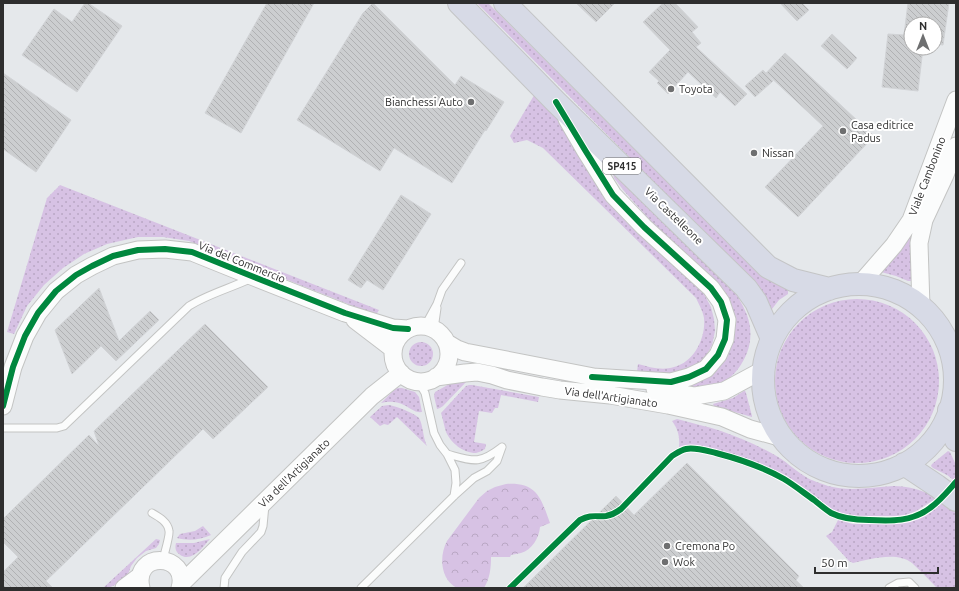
<svg xmlns="http://www.w3.org/2000/svg" width="959" height="591" font-family="Ubuntu,sans-serif">
	<style>
		.grass { fill: url(#grass-dots) }
		.forest { fill: url(#forest-crowns) }
		.building { fill: url(#building-back-hatch); stroke: #d1d3d6 }
		.lines { fill: none; stroke-linecap: round; stroke-linejoin: round }
		.service-casing { stroke: #c3c4c3; stroke-width: 9 }
		.tertiary-casing { stroke: #c3c4c3; stroke-width: 19 }
		.primary-casing { stroke: #c4c5c6; stroke-width: 24 }
		.service { stroke: #fbfcfc; stroke-width: 7 }
		.tertiary { stroke: #fbfcfc; stroke-width: 17 }
		.primary { stroke: #d7dae6; stroke-width: 22 }
		.cycleway-casing { stroke: #fff; stroke-width: 8 }
		.cycleway { stroke: #00873e; stroke-width: 6 }
		.poi-dot { fill: #6e6f70; stroke: #fff; stroke-width: 1.5 }
		.labels { text-anchor: middle; dominant-baseline: central; stroke-width: 4; stroke-linejoin: round; paint-order: stroke }
		.shield { fill: #fff; stroke: #6d6d6d; stroke-width: 1 }
		.shield-label { font-size: 10px; font-weight: bold; fill: #2e2e2e }
		.poi-label { font-size: 11px; fill: #2e2e2e; stroke: #fff; text-anchor: start }
		.street-label { font-size: 11px; fill: #2e2e2e; stroke: #fff }
	</style>
	<defs>
		<pattern id="grass-dots" width="8" height="8" patternUnits="userSpaceOnUse"><rect width="8" height="8" fill="#d7c2e4"/><path d="M2 2h.1M6 6h.1" fill="none" stroke="#b9a7c4" stroke-width="1.8" stroke-linecap="round"/></pattern>
		<pattern id="forest-crowns" width="20" height="18" patternUnits="userSpaceOnUse"><rect width="20" height="18" fill="#d7c2e4"/><path d="M2 6a3 3 0 1 1 6 0M12 15a3 3 0 1 1 6 0" fill="none" stroke="#b9a7c4"/></pattern>
		<pattern id="building-back-hatch" width="6" height="6" patternUnits="userSpaceOnUse"><rect width="6" height="6" fill="#ccced0"/><path d="M-1 5l2 2M0 0l6 6M5-1l2 2" fill="none" stroke="#b0b1b3"/></pattern>
	</defs>
	<rect width="100%" height="100%" fill="#e5e8eb"/>
	<!-- grass -->
	<path class="grass" d="M477,3H488L756,271L788,290V294L779,300L772,309L769,310L748,277Z
		M536,92L555,110L609,196L704,294L711,307L714,319L715,331L712,345L706,356L697,365L676,375L637,372L638,364C649,367 662,371 674,367C694,362 706,338 704,318C703,311 699,305 696,298L543,148L527,140L514,143L510,136Z
		M614,172C638,195 661,218 685,240C706,261 736,285 747,315C754,335 750,353 738,369C730,380 714,388 701,389C697,389 693,388 689,387L690,386L697,383L710,375L731,340L713,283L649,219L624,191L614,178L613,174Z
		M60,185L379,310L376,315L189,241L163,237H138L107,244L84,254L63,268L44,285L27,306L14,334L7,332L47,198Z
		M913,229V277L911,281H908L896,276L881,272Z
		M775 381a82 82 0 1 1 164 0a82 82 0 1 1-164 0Z
		M409 354a12 12 0 1 1 24 0a12 12 0 1 1-24 0Z
		M473,378L499,386L472,380L466,382L443,406L440,408L437,409L434,396L435,392L453,382Z
		M469,385H472L539,397L538,402L501,395L498,408H495L492,413L479,411L474,442L486,444L485,449C482,451 479,452 476,453C463,453 451,443 446,432C444,426 443,419 441,413L466,386Z
		M398,388H402L415,392L419,397L422,412C415,413 410,408 404,405C396,401 389,401 381,403L395,389Z
		M744,391H745L746,393L752,416V417L714,406L713,404L733,398Z
		M389,405C396,406 414,413 419,418C423,424 423,439 427,446L397,417L388,425L384,424L380,426L370,417L382,406Z
		M677,419C691,423 706,426 721,431C738,437 757,445 773,454C785,460 794,470 806,477C812,481 821,483 828,486C850,492 872,487 894,486C918,486 939,497 956,513V588H937C929,580 921,571 912,563C897,551 870,559 853,563L849,561L826,536L832,532L838,520L853,524H894L906,523L918,519L937,506L932,501L916,511L906,515L894,516H854L841,513L832,509L785,476L751,461L735,455L693,445L679,447C680,437 678,429 672,421Z
		M948,451L950,452L956,465V482L947,475L933,468L931,466L932,464Z
		M203,526L211,535C200,540 188,541 177,538L180,534L195,531Z
		M156,539L160,540L159,544L156,548L146,551L137,558L131,566L127,577L122,582L108,588H103Z
		M210,539C203,547 191,564 179,554C175,551 175,547 176,543H194Z"/>
	<!-- forest -->
	<path class="forest" d="M506,484C537,482 541,498 550,523L540,527C539,538 532,550 521,553C518,554 514,554 511,555L510,557H491C491,568 490,578 484,588H457C440,579 439,556 447,541L479,498L487,491L495,487Z"/>
	<!-- building -->
	<path class="building" d="M85,3H88L122,26L77,92L22,55L54,9L72,22Z
		M267,3H314L241,133L205,113Z
		M373,3L455,85L461,76L504,102L486,131L485,130L452,183L394,148L380,171L297,120L363,13Z
		M576,3H615L596,22Z
		M663,3H675L698,27L692,32L701,43L696,47L747,94L735,106L720,92L716,98L688,72L668,94L657,83L659,81L649,72L670,50L643,22Z
		M780,3H802L809,10L797,21Z
		M908,3H949L943,45L935,44V24H911V48H923L918,91L882,87L888,34L904,35Z
		M832,34L857,58L847,69L821,46Z
		M785,53L874,136L798,217L765,187L823,126L766,73Z
		M763,70L773,81L755,97L745,86Z
		M3,73L71,120L36,172L3,149Z
		M401,195L431,214L383,290L367,280L361,288L348,280Z
		M99,288L119,341L150,311L159,320L116,361L101,346L72,374L55,330Z
		M205,324L268,387L213,439L203,429L46,581L53,588H3V572L18,557L3,542V519L89,435L99,446L94,431Z
		M687,463L799,576L796,580L804,588H523L616,496L634,515Z"/>
	<g class="lines">
		<!-- service casing -->
		<g class="service-casing">
			<path id="service" d="M425,326L437,304L442,290L461,263
				M434,329L437,308
				M418,381L425,393L434,433L440,445L447,454L455,470L456,483L454,496
				M3,428H57L64,426L189,306C208,294 231,288 252,278
				M447,454C473,461 479,465 502,447
				M152,513C159,517 168,522 169,531C170,536 164,554 163,560
				M224,588L225,578L242,552L261,532L263,526L265,505
				M361,588L454,496L474,478L487,471L497,461L502,447
				M889,588L898,583L909,582L915,588"/>
		</g>
		<!-- tertiary casing -->
		<g class="tertiary-casing">
			<path id="tertiary" d="M567,119L585,150L613,195L644,227L711,288L721,302L727,320L725,339L718,355L706,369L689,377L671,382L592,377
				M860,284L894,245L911,220L956,100
				M921,307L919,243L924,220L945,175L956,146
				M355,320L393,349
				M393 354a28 28 0 1 1 56 0a28 28 0 1 1-56 0Z
				M447,343L457,349L465,352L604,379
				M436,377L465,373L477,372L492,375L507,380L542,387L560,390L610,395L668,405L722,417L750,429L783,438
				M655,389L695,396L724,391L763,370
				M3,406L13,367L25,336L38,313L56,291L76,275L92,266L113,256L138,250L165,249L192,252L254,277L345,313L393,328L408,329
				M181,584L372,396L401,373
				M124,588L140,576
				M141,588C132,550 190,553 180,588"/>
		</g>
		<!-- primary casing -->
		<g class="primary-casing">
			<path id="primary" d="M459,3L556,102L746,288L756,302L772,339
				M505,3L768,267L793,280L829,289
				M763 380a96 96 0 1 1 192 0a96 96 0 1 1-192 0Z
				M949,410L956,440
				M904,464L937,486L956,500"/>
		</g>
		<!-- service -->
		<use href="#service" class="service"/>
		<!-- tertiary -->
		<use href="#tertiary" class="tertiary"/>
		<!-- primary -->
		<use href="#primary" class="primary"/>
		<!-- cycleway casing -->
		<g class="cycleway-casing">
			<path id="cycleway" d="M556,102L585,150L613,195L644,227L711,288L721,302L727,320L725,339L718,355L706,369L689,377L671,382L592,377
				M3,406L13,367L25,336L38,313L56,291L76,275L92,266L113,256L138,250L165,249L192,252L254,277L345,313L393,328L408,329
				M510,588L580,520C592,514 595,517 606,516C612,515 617,512 621,509L672,456C677,453 681,450 686,449C695,447 707,451 716,453C739,459 763,467 784,479C794,485 804,493 814,500C819,504 825,509 831,513C843,519 856,520 869,520C891,521 912,522 930,508C940,501 948,491 956,482"/>
		</g>
		<!-- cycleway -->
		<use href="#cycleway" class="cycleway"/>
	</g>
	<!-- markers -->
	<g class="poi-dot">
		<circle cx="671" cy="89" r="4"/>
		<circle cx="471" cy="102" r="4"/>
		<circle cx="843" cy="131" r="4"/>
		<circle cx="754" cy="153" r="4"/>
		<circle cx="667" cy="546" r="4"/>
		<circle cx="665" cy="562" r="4"/>
	</g>
	<g class="labels">
		<!-- shield labels -->
		<rect class="shield" x="603" y="158" width="38" height="16" rx="3"/>
		<g class="shield-label">
			<text x="622" y="166">SP415</text>
		</g>
		<!-- poi labels -->
		<g class="poi-label">
			<text x="679" y="89">Toyota</text>
			<text x="463" y="102" text-anchor="end">Bianchessi Auto</text>
			<text x="851" y="125">Casa editrice<tspan x="851" dy="13">Padus</tspan></text>
			<text x="762" y="153">Nissan</text>
			<text x="675" y="546">Cremona Po</text>
			<text x="673" y="562">Wok</text>
		</g>
		<!-- street labels -->
		<g class="street-label">
			<text transform="translate(927 176) rotate(-69)">Viale Cambonino</text>
			<text transform="translate(674 216) rotate(44)">Via Castelleone</text>
			<text transform="translate(242 262) rotate(22)">Via del Commercio</text>
			<text transform="translate(611 397) rotate(8)">Via dell'Artigianato</text>
			<text transform="translate(294 473) rotate(-44)">Via dell'Artigianato</text>
		</g>
	</g>
	<!-- border -->
	<rect width="959" height="591" fill="none" stroke="#2e2e2e" stroke-width="8"/>
	<!-- north arrow -->
	<g transform="translate(923 36)"><circle r="19" fill="#ffffff" stroke="#ababab"/>
	<path d="M0-3L7 15L0 10L-7 15Z" fill="#6e6f70"/>
	<text y="-6" font-size="11" font-weight="bold" text-anchor="middle" fill="#2e2e2e">N</text>
	</g>
	<!-- scale -->
	<path d="M815 567v6h123v-6" fill="none" stroke="#2e2e2e" stroke-width="2"/>
	<text x="821" y="567" font-size="12" fill="#2e2e2e" stroke="#ffffff" stroke-width="3" paint-order="stroke">50 m</text>
</svg>
